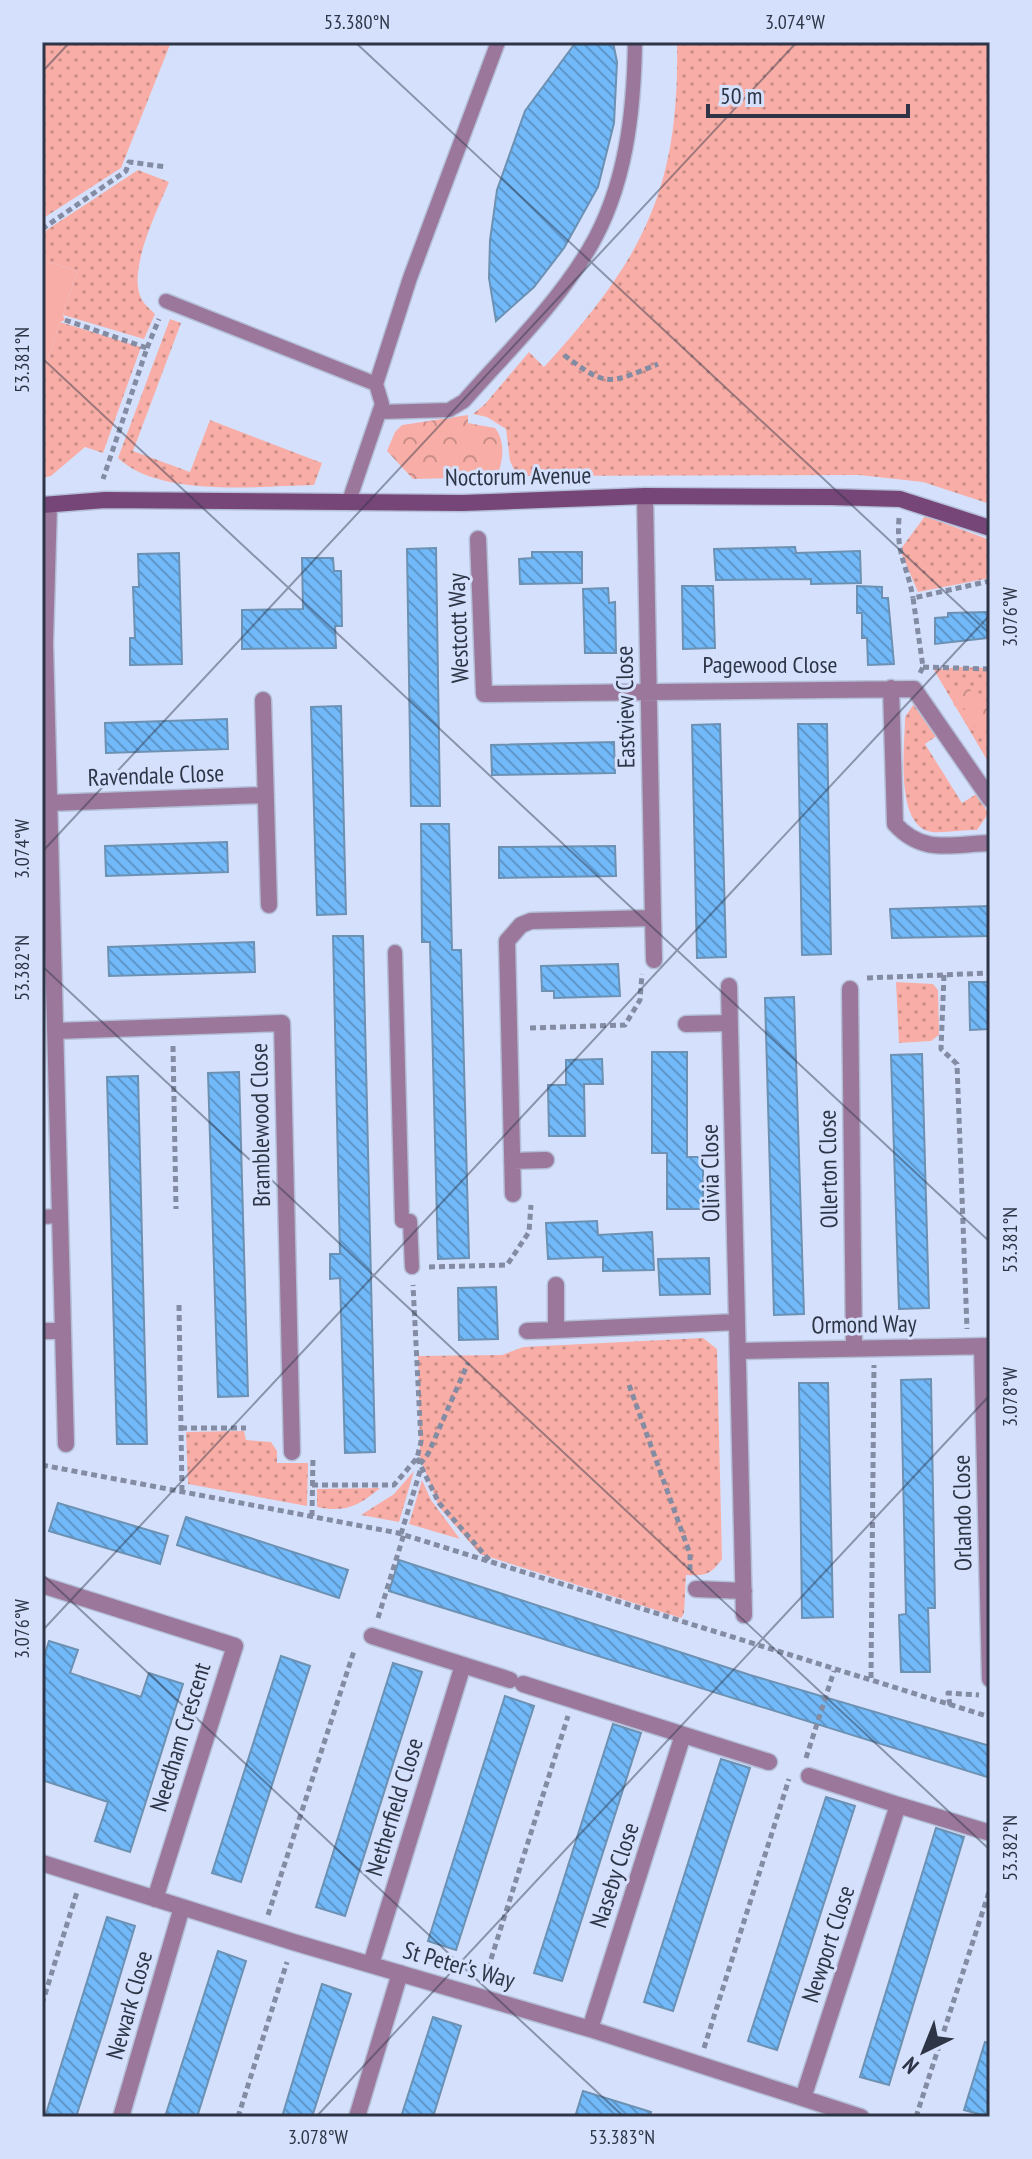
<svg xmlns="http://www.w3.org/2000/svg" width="1032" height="2159" font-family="'PT Sans Narrow',sans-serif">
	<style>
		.grass { fill: url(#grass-dots) }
		.forest { fill: url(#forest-crowns) }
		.pitch { fill: #f8aea6 }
		.building { fill: url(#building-back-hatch); stroke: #6c91b3; stroke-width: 2 }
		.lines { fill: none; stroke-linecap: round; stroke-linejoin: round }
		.lane-casing { stroke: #b4bfd8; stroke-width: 17 }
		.street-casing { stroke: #b4bfd8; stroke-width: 19 }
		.secondary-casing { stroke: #b4bfd8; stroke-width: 19 }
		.path { stroke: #838ca3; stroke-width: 5; stroke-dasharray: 6 4; stroke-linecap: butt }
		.lane { stroke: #9b789b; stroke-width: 14 }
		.street { stroke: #9b789b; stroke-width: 16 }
		.secondary { stroke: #774678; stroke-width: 16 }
		.ticks { fill: none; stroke: #2e3547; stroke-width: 2; stroke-opacity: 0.45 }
		.labels { text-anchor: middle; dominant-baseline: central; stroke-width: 6; stroke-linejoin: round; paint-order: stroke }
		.street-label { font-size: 24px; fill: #2e3547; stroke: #d5e1fc }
		.neatline { fill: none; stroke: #2e3547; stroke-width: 3 }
		.ticks-label { font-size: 20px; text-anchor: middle; fill: #2e3547 }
	</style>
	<defs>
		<pattern id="grass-dots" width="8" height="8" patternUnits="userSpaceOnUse" patternTransform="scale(2)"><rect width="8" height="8" fill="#f8aea6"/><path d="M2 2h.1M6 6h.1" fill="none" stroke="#c98e89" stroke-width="1.8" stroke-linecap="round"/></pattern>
		<pattern id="forest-crowns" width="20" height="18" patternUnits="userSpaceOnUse" patternTransform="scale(2)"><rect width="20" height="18" fill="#f8aea6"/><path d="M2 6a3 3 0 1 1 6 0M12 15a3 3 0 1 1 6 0" fill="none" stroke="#c98e89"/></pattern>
		<pattern id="building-back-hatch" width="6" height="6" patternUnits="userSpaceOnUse" patternTransform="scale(2)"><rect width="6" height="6" fill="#71b9f8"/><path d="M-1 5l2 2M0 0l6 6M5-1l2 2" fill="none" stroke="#5d97cb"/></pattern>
	</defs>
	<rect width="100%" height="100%" fill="#d5e1fc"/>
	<!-- grass -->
	<path class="grass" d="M42,42H171L121,168L42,219Z
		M677,42H990V504L923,482L859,475L517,476L510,461L506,429L487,417L473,414L485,404L529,352L544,367C642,260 680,190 677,42Z
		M138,170L169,182C158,209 126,272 142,300C145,305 151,310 155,314L144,339L63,315L77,271L42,260V233Z
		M170,319L181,323L133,451L190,472L210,420L322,463L314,485C259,486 160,498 118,458Z
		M60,322L141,347L103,453L85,447L51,476L42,478V377Z
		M925,516L990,540V578L918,592L900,550Z
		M958,667L990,668V765L934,670Z
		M920,704L941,733L925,744L962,803L978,793L988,814L977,830C962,830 946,833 932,832C894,827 905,746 905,717L913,705Z
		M896,982L933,984L938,990L939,1035L931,1041L899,1043Z
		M703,1338L717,1349L722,1559C711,1575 704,1576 686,1575L684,1613L681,1618L480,1554L439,1507L420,1458L418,1356L502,1355L523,1347Z
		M244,1431L246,1440L271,1442L277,1451V1463H308L307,1506L188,1484L186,1432Z
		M414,1471L399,1522L361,1515L394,1494Z
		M422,1480L431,1500L460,1539L409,1524Z
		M380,1488C359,1506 345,1513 317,1507V1489Z"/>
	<!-- forest -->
	<path class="forest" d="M468,415V423L495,428C506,442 503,461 497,477L413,479L387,451L395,432L402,425Z
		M968,686L979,704L990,710L986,729L980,731L963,718L966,709L954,706L953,695Z"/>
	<!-- pitch -->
	<path class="pitch" d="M42,260L77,271L63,315L65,320L60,322L42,377Z"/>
	<!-- building -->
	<path class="building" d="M576,42H613L617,62L614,123L598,187L564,248L534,287L496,321L489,278L490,240L497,190L525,111Z
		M795,547L796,553L860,551L861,583L811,584V579L716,580L714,549Z
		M436,548L440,806H411L407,549Z
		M532,552H582V583L520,584L519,559L532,558Z
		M179,553L182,664L130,665V638H135L133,587H139L138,554Z
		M302,558H333L334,571H341L342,626H335L336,648L242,649V610L303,609Z
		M682,586H713L715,648L683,649Z
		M857,586L882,587V598H888L894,664L868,665L867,638H862V613H857Z
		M608,588L609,603L615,602L616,653H585L583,589Z
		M987,612V638L935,644V618L948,617V613Z
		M341,706L346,914L317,915L311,707Z
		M227,719L228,749L106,753L105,723Z
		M720,724L726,957L697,958L692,725Z
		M798,724H827L831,954L802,955Z
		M614,742L615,773L492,775L491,745Z
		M421,824H449L452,950H461L469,1258L438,1259L430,942H422Z
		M227,842L228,872L106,876L105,846Z
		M615,846L616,876L499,878V847Z
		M990,906V936L892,938L890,909Z
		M333,936H363L375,1452L345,1453L340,1278L330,1279V1254H340Z
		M254,942L255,972L109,976L108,947Z
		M618,964L620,996L554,998V991H542L541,966Z
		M969,982H989L990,1029L970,1030Z
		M794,997L804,1314L774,1315L765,998Z
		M652,1052H687V1157H703V1209H667V1153H652Z
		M922,1054L929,1308L899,1309L891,1055Z
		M602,1059L603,1084H584L585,1136H549L548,1085H566V1060Z
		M239,1072L248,1396L218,1397L208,1073Z
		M138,1076L147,1444H117L107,1077Z
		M597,1221L598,1235L652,1232L654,1270L603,1271V1257L548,1259L546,1223Z
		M709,1258L710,1294L660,1295L658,1259Z
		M496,1287L498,1339L459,1340L458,1288Z
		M931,1379L935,1608H928L930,1672H901L899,1615L906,1614L901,1380Z
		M799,1383H828L833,1617L802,1618Z
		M58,1503L168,1536L160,1564L49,1531Z
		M186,1517L348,1570L339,1598L177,1545Z
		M399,1560L750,1675L990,1746V1778L389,1591Z
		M49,1641L78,1650L70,1673L141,1697L149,1673L183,1684L130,1852L95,1841L108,1802L42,1780V1663Z
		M281,1656L310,1666L241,1882L212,1873Z
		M393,1663L422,1672L345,1916L316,1907Z
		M505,1696L534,1706L456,1950L428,1941Z
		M613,1724L641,1733L562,1981L534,1973Z
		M721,1759L750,1768L673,2011L644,2002Z
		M826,1797L855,1806L777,2050L748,2041Z
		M936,1828L964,1837L889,2085L860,2077Z
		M107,1917L135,1926L105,2026L76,2117H45Z
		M218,1951L246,1961L219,2047L197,2117H165Z
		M322,1984L351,1994L312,2117H282Z
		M433,2017L461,2026L433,2117H401Z
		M985,2042L990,2043V2117L964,2110Z
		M583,2091L651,2112L650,2117H575Z"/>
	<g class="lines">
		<!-- lane casing -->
		<g class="lane-casing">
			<path id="lane" d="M166,301L376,384L382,404L349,501
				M376,384L410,278L498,42
				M379,412L449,410L464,401C507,352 556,305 589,249C626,187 634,112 635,42
				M395,952L402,1221H410L412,1267
				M42,1217L59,1216"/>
		</g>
		<!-- street casing -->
		<g class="street-casing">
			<path id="street" d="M49,505L45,643L66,1444
				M478,539L484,694L914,689L990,799
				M891,688L895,824C923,855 951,844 990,843
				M263,700L269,905
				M49,803L266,795
				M653,918L654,960
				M729,986L744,1615
				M850,989L854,1348
				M686,1024L730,1023
				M55,1031L282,1023L292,1452
				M512,1161L546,1160
				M513,1194L507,941L521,925L531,921L653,918L645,496
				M556,1285V1330L737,1322
				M42,1331H63
				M527,1331L556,1330
				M982,1346L990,1679
				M739,1351L990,1346
				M42,1585L235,1646L155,1899
				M696,1589L744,1591
				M372,1636L510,1680
				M523,1684L769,1762
				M898,1805L987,1832
				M42,1863L293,1942L590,2029L861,2117
				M371,1964L463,1665
				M590,2029L683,1735
				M803,2098L898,1805L809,1776
				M121,2117L182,1907
				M357,2117L400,1973"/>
		</g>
		<!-- secondary casing -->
		<g class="secondary-casing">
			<path id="secondary" d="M42,505L105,500L463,503L645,496L830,497L900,499L990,528"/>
		</g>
		<!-- path -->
		<path class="path" d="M42,229L126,171L129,162L167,167
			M65,320L147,348L103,479
			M147,348L159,319
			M564,355C608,388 608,384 658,364
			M899,518C896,555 907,564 913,598
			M923,667L990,669
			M920,673L923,667L913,598L990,581
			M944,975L941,1049L957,1064L967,1329
			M867,978L990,973
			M530,1028L625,1025L640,1000L642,974
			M173,1046L176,1209
			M429,1267L507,1265L529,1232L531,1205
			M179,1305L182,1492
			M629,1385L690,1554V1570
			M181,1428H246
			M417,1458L439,1503L490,1561
			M420,1464L428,1454L468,1363
			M42,1465L398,1533L990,1717
			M312,1485H394L417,1458L421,1442L413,1285
			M312,1516L313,1457
			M401,1534L421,1468
			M378,1618L404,1534
			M871,1678L874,1365
			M950,1705L948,1693L979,1695
			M806,1758L834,1671
			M268,1915L354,1651
			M485,1978L568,1716
			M42,2004L77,1892
			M704,2048L789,1779
			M238,2117L287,1962
			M916,2117L990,1889"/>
		<!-- lane -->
		<use href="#lane" class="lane"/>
		<!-- street -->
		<use href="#street" class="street"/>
		<!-- secondary -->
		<use href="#secondary" class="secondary"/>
	</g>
	<!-- ticks -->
	<path class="ticks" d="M355,42L990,634M42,72L70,42M42,358L990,1242M42,852L797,42M42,966L990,1850M42,1574L624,2117M42,1631L990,615M316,2117L990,1395"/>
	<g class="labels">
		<!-- street labels -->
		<g class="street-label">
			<text transform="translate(518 476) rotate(-1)">Noctorum Avenue</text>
			<text transform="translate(458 628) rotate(-92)">Westcott Way</text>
			<text x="770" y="664">Pagewood Close</text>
			<text transform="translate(625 707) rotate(-91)">Eastview Close</text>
			<text transform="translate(156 775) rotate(-2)">Ravendale Close</text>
			<text transform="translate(260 1125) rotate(-91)">Bramblewood Close</text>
			<text transform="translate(828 1169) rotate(-91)">Ollerton Close</text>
			<text transform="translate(710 1173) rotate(-91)">Olivia Close</text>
			<text transform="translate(864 1324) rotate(-1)">Ormond Way</text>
			<text transform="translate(962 1513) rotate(-91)">Orlando Close</text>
			<text transform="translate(180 1737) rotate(-73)">Needham Crescent</text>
			<text transform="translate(394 1807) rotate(-73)">Netherfield Close</text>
			<text transform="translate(614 1875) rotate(-72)">Naseby Close</text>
			<text transform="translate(828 1944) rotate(-72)">Newport Close</text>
			<text transform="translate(459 1965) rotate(16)">St Peter's Way</text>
			<text transform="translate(129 2005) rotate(-74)">Newark Close</text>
		</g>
	</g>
	<!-- border -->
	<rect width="1032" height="2159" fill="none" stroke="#d5e1fc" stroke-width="88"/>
	<!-- north arrow -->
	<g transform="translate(924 2051) rotate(223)" stroke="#d5e1fc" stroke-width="6" paint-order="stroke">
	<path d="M0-6L14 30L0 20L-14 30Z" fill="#2e3547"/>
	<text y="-12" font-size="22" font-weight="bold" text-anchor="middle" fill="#2e3547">N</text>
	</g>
	<!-- scale -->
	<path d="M708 104v12h200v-12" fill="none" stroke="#2e3547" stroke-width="4"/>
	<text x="720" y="104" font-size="24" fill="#2e3547" stroke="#d5e1fc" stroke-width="6" paint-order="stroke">50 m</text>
	<rect x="44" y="44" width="944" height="2071" class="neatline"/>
	<g class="ticks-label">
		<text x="357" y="29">53.380°N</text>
		<text x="795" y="29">3.074°W</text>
		<text transform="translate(22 360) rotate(-90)" y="7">53.381°N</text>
		<text transform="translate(1010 617) rotate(-90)" y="7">3.076°W</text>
		<text transform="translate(22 849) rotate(-90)" y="7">3.074°W</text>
		<text transform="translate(22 968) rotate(-90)" y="7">53.382°N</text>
		<text transform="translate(1010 1240) rotate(-90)" y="7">53.381°N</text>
		<text transform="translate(1010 1397) rotate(-90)" y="7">3.078°W</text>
		<text transform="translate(22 1629) rotate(-90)" y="7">3.076°W</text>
		<text transform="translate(1010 1848) rotate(-90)" y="7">53.382°N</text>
		<text x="318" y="2144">3.078°W</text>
		<text x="622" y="2144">53.383°N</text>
	</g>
</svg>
